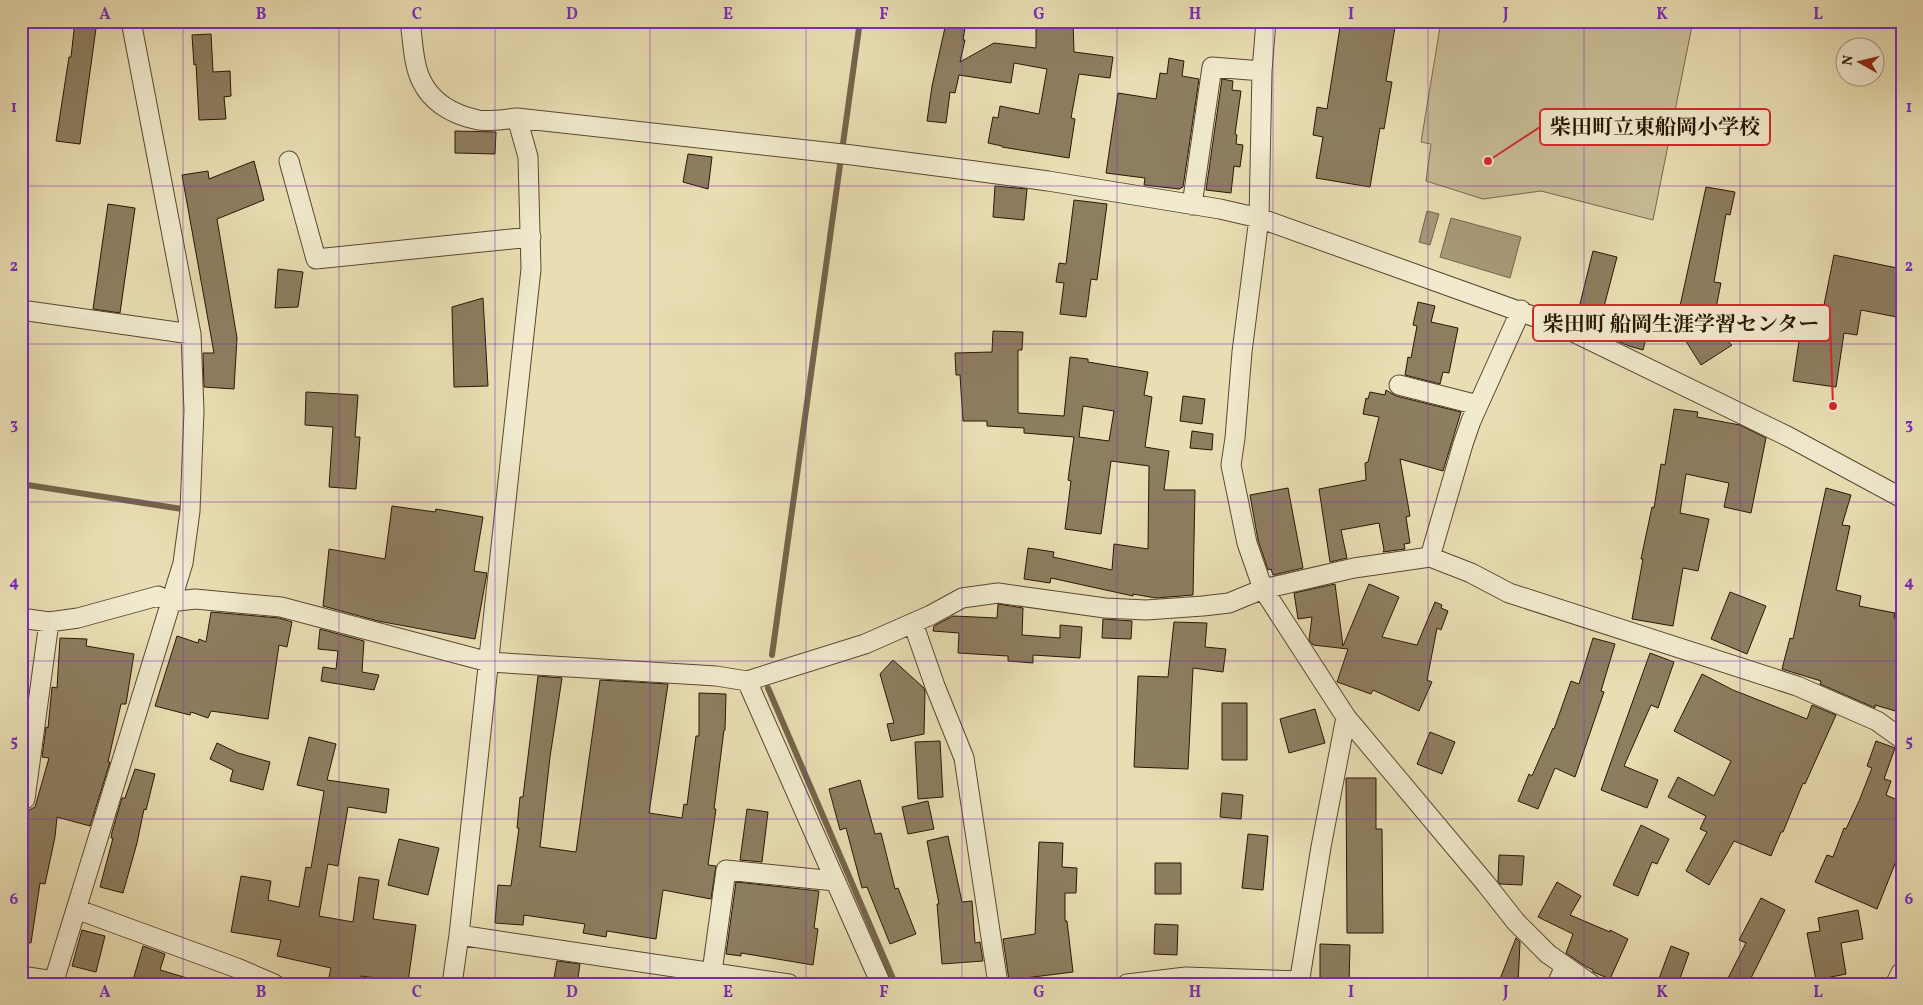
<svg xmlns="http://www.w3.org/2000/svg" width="1923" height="1005" font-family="Vollkorn,'Noto Serif JP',serif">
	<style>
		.green { fill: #c8bc96; stroke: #78694e }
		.water { fill: #a89a78; stroke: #75654a }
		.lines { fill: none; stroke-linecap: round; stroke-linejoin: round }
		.stream { stroke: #75654a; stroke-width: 6 }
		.building { fill: #8d7e60; stroke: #291606; fill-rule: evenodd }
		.minor-casing { stroke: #594831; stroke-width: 21 }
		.tertiary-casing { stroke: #594831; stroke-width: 24 }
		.minor { stroke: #f1eace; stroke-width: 19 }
		.tertiary { stroke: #f1eace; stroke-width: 22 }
		.grid { fill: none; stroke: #7b2cbf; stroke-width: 1; stroke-opacity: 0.55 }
		.leader { fill: none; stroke: #d62828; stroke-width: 2 }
		.callout-dot { fill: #d62828; stroke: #f1eace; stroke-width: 2 }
		.callout { fill: #f1eace; stroke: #d62828; stroke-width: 2 }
		.callout-label { font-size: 21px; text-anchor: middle; font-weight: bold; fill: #291606 }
		.neatline { fill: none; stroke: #7b2cbf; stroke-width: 2 }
		.grid-label { font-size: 16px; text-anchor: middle; font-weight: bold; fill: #7b2cbf }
	</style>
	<rect width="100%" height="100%" fill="#e9deb3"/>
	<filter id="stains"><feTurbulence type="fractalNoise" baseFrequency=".004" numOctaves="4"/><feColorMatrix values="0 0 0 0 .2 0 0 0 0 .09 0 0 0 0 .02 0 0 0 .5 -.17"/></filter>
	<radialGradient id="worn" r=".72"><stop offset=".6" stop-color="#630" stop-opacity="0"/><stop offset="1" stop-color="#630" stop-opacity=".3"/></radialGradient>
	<!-- green -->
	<path class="green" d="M1441,21H1693L1653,220L1541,191L1483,199L1426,181L1431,144L1421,142Z"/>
	<!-- water -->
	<path class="water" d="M1427,211L1439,214L1430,245L1419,242Z
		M1451,218L1521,237L1510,278L1440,257Z"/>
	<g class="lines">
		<!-- stream -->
		<path class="stream" d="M21,484L182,509
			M772,655L860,21
			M768,688L894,981"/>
	</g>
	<!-- building -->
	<path class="building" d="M75,21H97L80,144L56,141L69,57H71Z
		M1036,21H1073L1074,52L1113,57L1110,78L1079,74L1071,118L1075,119L1069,158L1002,147V146L988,143L993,117L998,118L1000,106L1039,114L1047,69L1014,63L1011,83L959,75L955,93L950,92L946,123L927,121L932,86L946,23L965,28L963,40H965L960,62L994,43L1036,48Z
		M1341,21H1396L1386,81L1392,82L1384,129L1380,128L1370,187L1316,178L1323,137L1313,135L1317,107L1327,109Z
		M211,34L213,72L230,71L231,96L224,97L226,119L199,120L196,64L194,65L192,35Z
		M1169,58L1184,61L1182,76L1199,79L1183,187L1179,189L1144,185L1145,178L1106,173L1118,93L1156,99L1160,73L1167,74Z
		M1222,79L1233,81L1232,90L1241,91L1235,134L1237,135L1236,144L1243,145L1240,167L1234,166L1231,193L1206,190Z
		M455,131L496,132L495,154L455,153Z
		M688,154L712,157L708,189L683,182Z
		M254,161L264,200L217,219L237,338L234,389L204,387L203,353H214L182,175L208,171L209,179Z
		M995,186L1027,189L1024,220L993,217Z
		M1706,187L1735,192L1730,215L1726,214L1714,282L1721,283L1715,313L1719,334L1732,345L1701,365L1682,335L1680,306Z
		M1074,200L1107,204L1097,280L1091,279L1086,317L1060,314L1064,283L1056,282L1059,263L1066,264Z
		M108,204L135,208L120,313L93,309Z
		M1593,251L1617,257L1601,318L1578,312Z
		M1834,255L1902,269V318L1861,310L1857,335L1844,333L1836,387L1793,381L1804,308L1823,310Z
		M278,269L303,272L298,307L275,308Z
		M483,298L488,386L454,387L452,307Z
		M1418,302L1435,306L1431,322L1458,328L1449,373L1443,372L1440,384L1405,375L1408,357L1411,358L1417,326L1413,325Z
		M1622,315L1650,323L1643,350L1629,346L1615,340Z
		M993,331L1023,332L1022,350H1018V413L1064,416L1070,357L1088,359V362L1148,372L1144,395L1152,397L1145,447L1169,451L1164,490H1195L1193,595L1156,598L1133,594V596L1051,578L1050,583L1024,579L1028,548L1054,552L1053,557L1112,570L1114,544L1148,549L1149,466L1111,461L1101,534L1065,529L1071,481L1068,480L1074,437L1024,433V428L987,426V421H963L960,375H956L955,353L992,352ZM1083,406L1114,411L1109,441L1079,437Z
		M1386,390L1396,396L1461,412L1443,471L1400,459L1410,516L1406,517L1410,543L1404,544L1405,549L1383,552L1384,550L1379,523L1341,530L1347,558L1330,562L1319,489L1366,480L1365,463L1368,462L1379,417L1363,414L1366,398L1368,399L1370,392L1385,395Z
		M306,392L358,395L355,437H360L356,489L329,487L333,427L305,425Z
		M1183,396L1205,399L1202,424L1180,421Z
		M1674,409L1698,412L1697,417L1740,425L1766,438L1751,513L1724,507L1729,483L1686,474L1680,513L1709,519L1698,571L1683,568L1673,626L1632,619L1643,559H1641L1652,507L1654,508L1661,464L1665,465Z
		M1192,431L1213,434L1212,450L1190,448Z
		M1288,488L1303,568L1273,575L1271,569L1268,570L1258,540L1250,495Z
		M1826,488L1851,495L1842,525L1850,526L1836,590L1861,596L1859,606L1895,613L1894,618L1902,619V713L1875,705V708L1820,684L1821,681L1782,669L1790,638L1793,639Z
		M392,506L435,512L436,509L483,517L474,571L487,573L475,639L378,621L323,606L329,549L385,559Z
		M1335,584L1343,646L1369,584L1399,597L1382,637L1417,645L1435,602L1442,605L1441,608L1448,611L1441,630L1437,628L1427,680L1432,682L1419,711L1373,690L1371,694L1337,682L1348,649L1313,645L1309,640L1312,617L1298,619L1294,593Z
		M1730,592L1766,606L1747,654L1711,639Z
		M998,604L1023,608L1022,635L1060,638V625L1082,627L1080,658L1033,655V663L1008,661V656L958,653L959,633L933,631L934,626L953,616L997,618Z
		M211,612L279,618L292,622L287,647L279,645L268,719L211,711L208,718L191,712L190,715L155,706L177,636L198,643L199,639L206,642Z
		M1103,619L1132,621L1131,639L1102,638Z
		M1174,622L1207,623L1205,647L1226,649L1223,672L1193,668L1188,769L1134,767L1138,676L1168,677Z
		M320,629L364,641L362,672L379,675L374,690L321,681L323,667L336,669L338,651L318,649Z
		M60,638L87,639L86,646L134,654L126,704H121L108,762H110L90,826L57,817L55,837L45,884L40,883L31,943L21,942V809L29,810L35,807L49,758L42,757L46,727L48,728L52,687L57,688Z
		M1593,638L1615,644L1601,691L1604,692L1575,777L1555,768L1538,809L1518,801L1529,774L1532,776L1553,728L1554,729L1571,681L1579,684Z
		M1650,653L1674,662L1658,708L1651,705L1624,766L1658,780L1647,808L1601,790Z
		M893,660L924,688L925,692L924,734L891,741L887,724L894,723L880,674Z
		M1702,674L1733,690L1807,719L1812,705L1836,715L1805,784L1803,783L1783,832H1781L1771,856L1734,841L1709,885L1686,871L1707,832L1700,829L1706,816L1668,797L1678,777L1714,796L1731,761L1674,731Z
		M538,676L562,678L550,757L540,847L576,852L600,680L668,684L649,813L682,818L684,804L687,805L696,736H699V693L726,694L725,730H724L714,809H716L708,865L716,866L711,899L663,890L656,939L607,931L606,937L583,933L585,924L524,915L523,925L495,923L498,885L511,886L519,828H517L520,797H523Z
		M1222,703H1247V760H1222Z
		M1315,709L1325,743L1289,753L1280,719Z
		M1430,732L1455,742L1442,774L1417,764Z
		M309,737L336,744L327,780L389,789L386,813L348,807L338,866L328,864L319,916L353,922L359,877L379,880L373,919L416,925L408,982L361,976L359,984H341L328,981L331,968L277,956L281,940L231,932L241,876L271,881L268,900L299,907L306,867L311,868L324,791L297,785Z
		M940,741L943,797L918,799L915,742Z
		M1876,741L1895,748L1884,779L1891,781L1886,795L1902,802V846L1877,909L1815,882L1827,855L1833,857L1844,828L1846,829L1859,801L1872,768L1867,766Z
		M217,743L238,753L270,762L263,790L230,781L233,770L210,759Z
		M135,769L155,774L146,810L144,809L137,843L123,893L100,887L113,838H111L112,832L122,798H125Z
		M1346,778H1376V829H1382L1383,933H1347Z
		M860,780L875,834L881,833L895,889L898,888L916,934L890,944L867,887L862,888L846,828L840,830L829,789Z
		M1222,793L1243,795L1241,819L1220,817Z
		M928,801L934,829L908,834L902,807Z
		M747,809L768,812L762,862L740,860Z
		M1641,825L1669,839L1657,864L1652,862L1638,896L1613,885Z
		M1248,834L1268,836L1263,890L1242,888Z
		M948,836L962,902L972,901L975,943L980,942L983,961L942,964L937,904H939L927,841Z
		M399,839L439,848L428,895L388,885Z
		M1039,842L1063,843L1062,867L1077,868L1076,893H1065V921H1067L1073,972L1009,980L1003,939L1035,934Z
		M1499,855L1524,856L1522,885L1500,884L1498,881Z
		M1155,863H1181V894H1155Z
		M736,882L819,891L814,928L818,929L813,965L741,953V956L726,954Z
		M1557,882L1581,896L1570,915L1610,932V930L1628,939L1610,979L1593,972V970L1585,966L1566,953L1573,934L1538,917Z
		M1761,898L1785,910L1748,984H1725L1746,943L1739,940Z
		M1858,910L1863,939L1841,943L1846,974L1816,980L1807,933L1820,931L1818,918Z
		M1155,924L1178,925L1177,955L1154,954Z
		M82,930L105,936L96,972L72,966Z
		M1516,938L1520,942L1518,984H1498Z
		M1320,944L1350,945L1349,984H1320Z
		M143,946L165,954L160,970L194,980L193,984H145L133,980Z
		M1671,946L1689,953L1678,984H1657Z
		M557,961L580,964L577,984H553Z"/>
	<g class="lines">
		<!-- minor casing -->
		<g class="minor-casing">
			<path id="minor" d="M410,21C413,41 413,65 422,82C433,104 455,115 478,120C490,122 505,119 517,118L852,155L975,171L1048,181L1220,209L1259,218L1563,327L1789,437L1902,498
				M1266,21L1262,71L1259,218L1242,352L1235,438L1231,465L1247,543L1263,589L1346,717L1486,884L1516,922L1548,954L1591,984
				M289,161L316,259L531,237
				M1192,205L1212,67L1262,71
				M21,310L191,334
				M1399,385L1478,405
				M1430,557L1463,444L1471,421L1521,310
				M21,618L49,622L78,618L158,596L170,602L195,599L281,607L489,662L716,676L747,681L865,644L931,615L962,598L998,593L1105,608L1146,610L1203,606L1229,603L1263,589L1354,568L1430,557L1471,573L1509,593L1797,686L1877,721L1902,739
				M913,623L935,686L964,758L998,984
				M747,681L881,984
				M25,799L49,622
				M76,909L237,968L274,984
				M459,935L789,984
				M712,972L726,870L835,881
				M21,976L54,981
				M53,984L183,563L190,511L194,411L191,334L131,21
				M452,984L459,935L531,269L528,157L517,118
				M1127,984L1186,977L1300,981
				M1299,984L1321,847L1346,717
				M1557,984L1565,966"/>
		</g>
		<!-- tertiary casing -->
		<g class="tertiary-casing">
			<path id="tertiary" d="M1897,984L1902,974"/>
		</g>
		<!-- minor -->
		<use href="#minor" class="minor"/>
		<!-- tertiary -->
		<use href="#tertiary" class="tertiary"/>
	</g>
	<!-- grid -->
	<path class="grid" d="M183,21V984M339,21V984M495,21V984M650,21V984M806,21V984M962,21V984M1117,21V984M1273,21V984M1428,21V984M1584,21V984M1740,21V984M21,186H1902M21,344H1902M21,502H1902M21,661H1902M21,819H1902"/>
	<!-- callouts -->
	<path class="leader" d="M1488 161L1540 127M1833 406L1830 323"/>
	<g class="callout-dot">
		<circle cx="1488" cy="161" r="5"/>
		<circle cx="1833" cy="406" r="5"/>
	</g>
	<g class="callout">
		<rect x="1540" y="109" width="230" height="36" rx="5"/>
		<rect x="1533" y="305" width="297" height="36" rx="5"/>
	</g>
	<g class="callout-label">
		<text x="1655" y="134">柴田町立東船岡小学校</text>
		<text x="1681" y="331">柴田町 船岡生涯学習センター</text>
	</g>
	<!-- margin -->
	<rect width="1923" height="1005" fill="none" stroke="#e9deb3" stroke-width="55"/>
	<!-- north arrow -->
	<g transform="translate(1860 62) rotate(278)"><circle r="24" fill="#f1eace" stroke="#a1957e"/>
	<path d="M0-4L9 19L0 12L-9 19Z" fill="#8f2418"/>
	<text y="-8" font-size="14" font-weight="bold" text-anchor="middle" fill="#291606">N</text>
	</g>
	<rect x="28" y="28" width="1868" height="950" class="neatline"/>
	<g class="grid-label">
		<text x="105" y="19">A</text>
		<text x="261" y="19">B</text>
		<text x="417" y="19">C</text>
		<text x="572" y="19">D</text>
		<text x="728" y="19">E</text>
		<text x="884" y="19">F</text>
		<text x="1039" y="19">G</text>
		<text x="1195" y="19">H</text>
		<text x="1351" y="19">I</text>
		<text x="1506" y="19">J</text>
		<text x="1662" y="19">K</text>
		<text x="1818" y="19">L</text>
		<text x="14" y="112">1</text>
		<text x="1909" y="112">1</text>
		<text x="14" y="271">2</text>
		<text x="1909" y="271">2</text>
		<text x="14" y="429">3</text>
		<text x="1909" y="429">3</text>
		<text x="14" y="587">4</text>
		<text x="1909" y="587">4</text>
		<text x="14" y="746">5</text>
		<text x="1909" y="746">5</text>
		<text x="14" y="904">6</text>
		<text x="1909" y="904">6</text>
		<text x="105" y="997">A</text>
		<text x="261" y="997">B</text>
		<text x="417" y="997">C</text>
		<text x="572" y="997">D</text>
		<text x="728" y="997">E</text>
		<text x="884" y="997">F</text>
		<text x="1039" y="997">G</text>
		<text x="1195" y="997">H</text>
		<text x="1351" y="997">I</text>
		<text x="1506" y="997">J</text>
		<text x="1662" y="997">K</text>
		<text x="1818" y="997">L</text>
	</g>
	<rect width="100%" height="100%" filter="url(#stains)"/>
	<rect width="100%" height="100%" fill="url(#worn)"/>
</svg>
